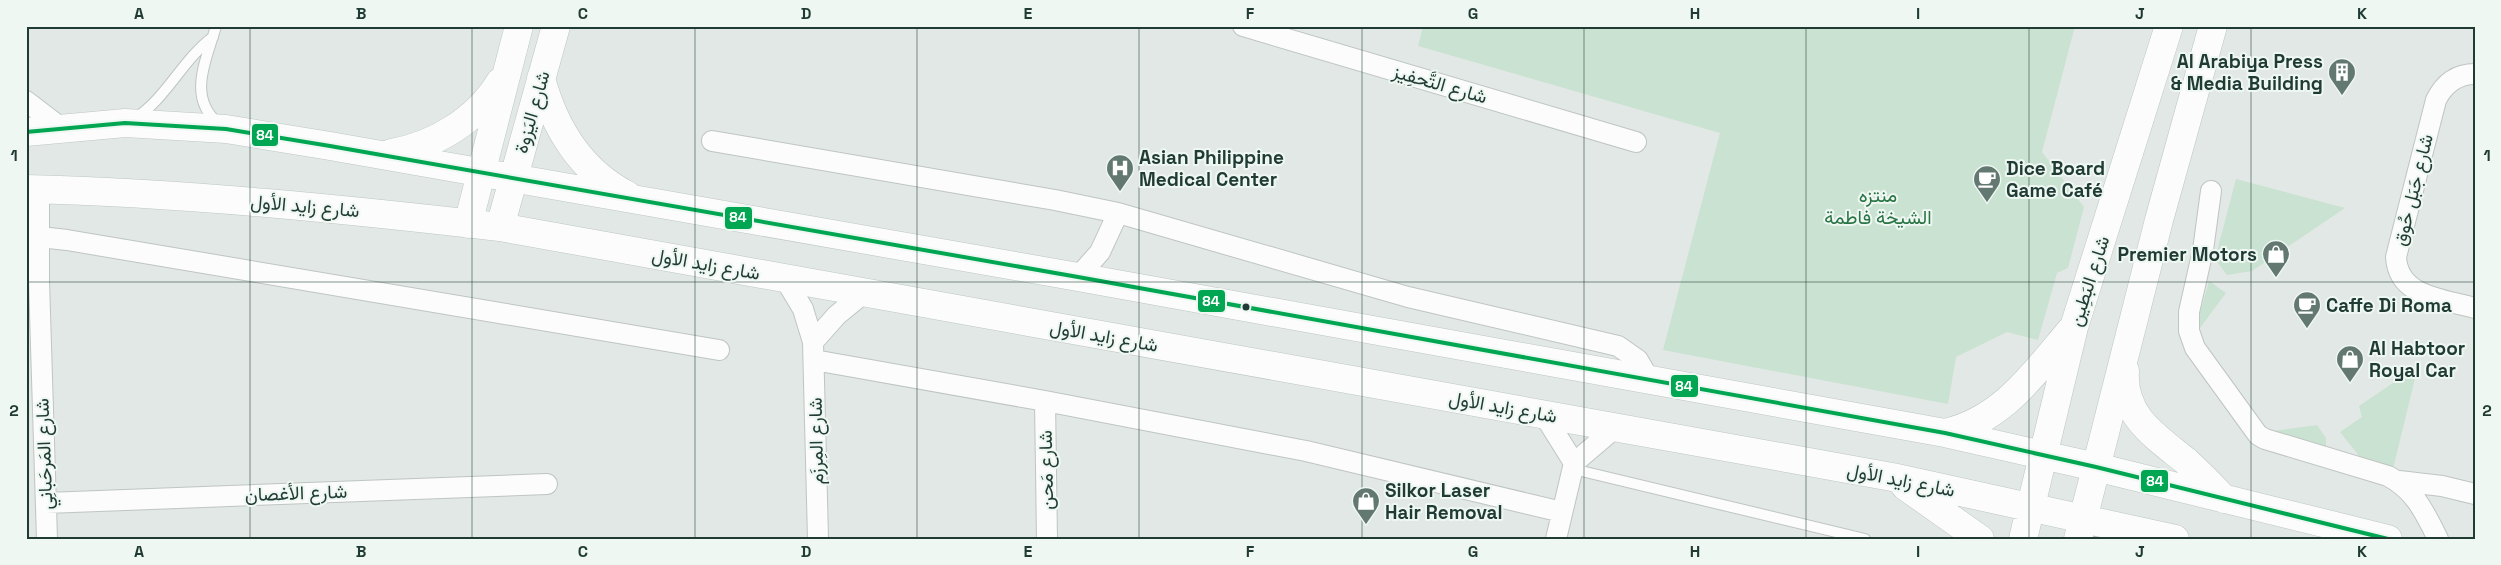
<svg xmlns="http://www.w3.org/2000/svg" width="2501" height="565" font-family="'Space Grotesk',Vazirmatn,sans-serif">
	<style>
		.green { fill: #cae2d1 }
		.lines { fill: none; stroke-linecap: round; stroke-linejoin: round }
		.lane-casing { stroke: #bfc5c2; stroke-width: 12 }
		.street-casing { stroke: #bfc5c2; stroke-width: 22 }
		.secondary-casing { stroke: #bdc6c2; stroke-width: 29 }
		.lane { stroke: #fbfcfb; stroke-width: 10 }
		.street { stroke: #fbfcfb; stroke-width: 20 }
		.secondary { stroke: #fbfcfb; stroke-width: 28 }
		.bus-1-casing { stroke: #eff7f3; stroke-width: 8 }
		.bus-1 { stroke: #00a651; stroke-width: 4 }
		.grid { fill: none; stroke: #1f3b33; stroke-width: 1; stroke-opacity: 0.55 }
		.bus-dot { fill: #1f3b33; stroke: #eff7f3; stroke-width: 2 }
		.labels { text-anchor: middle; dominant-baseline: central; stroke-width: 4; stroke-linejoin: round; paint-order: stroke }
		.poi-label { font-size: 19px; font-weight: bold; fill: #1f3b33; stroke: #eff7f3; text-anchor: start }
		.street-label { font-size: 19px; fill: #1f3b33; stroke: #eff7f3 }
		.park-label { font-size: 19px; fill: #287443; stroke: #eff7f3 }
		.line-badge { stroke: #eff7f3; stroke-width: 2 }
		.badge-label { font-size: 14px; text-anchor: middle; font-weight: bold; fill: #fff }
		.neatline { fill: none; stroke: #1f3b33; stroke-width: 2 }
		.grid-label { font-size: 16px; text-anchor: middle; font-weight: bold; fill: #1f3b33 }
	</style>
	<rect width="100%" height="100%" fill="#e2e8e5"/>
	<!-- green -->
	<path class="green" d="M1423,26H2075L2042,152L2084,207L2068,268L2057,273L2038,340L2007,332L1956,357L1948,404L1663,350L1720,133L1418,46Z
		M2236,179L2345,208L2252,271L2227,275L2215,259Z
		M2209,281L2226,293L2197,332L2195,330Z
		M2418,366L2393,469L2360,457L2340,432L2362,417L2359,406Z
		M2317,425L2326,438V449L2273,431Z"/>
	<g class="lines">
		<!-- lane casing -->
		<g class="lane-casing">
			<path id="lane" d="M216,26C207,59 186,97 219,124
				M134,119C167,98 182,60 213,37
				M1573,469L1865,539"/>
		</g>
		<!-- street casing -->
		<g class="street-casing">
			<path id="street" d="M1243,26L1636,142
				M2475,74C2456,74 2444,84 2436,100L2396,257C2398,297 2443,299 2475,308
				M26,101L60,127
				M712,141L1055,200L1118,213L1408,297L1618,346L1638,360L1649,379
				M39,190V281L47,539
				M2211,191L2203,250L2189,312V331L2195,348L2258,435L2265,439L2388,476C2415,490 2425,513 2438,539
				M40,237L67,240L719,350
				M1078,277L1100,252L1118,213
				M785,279L803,309L813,342L818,539
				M813,342L837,315L864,293
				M814,360L1045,401L1306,451L1562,512
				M1045,401L1047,539
				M1544,415L1574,463
				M2399,481L2442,486L2475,494
				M46,503L547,484
				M1556,539L1574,463L1615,428"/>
		</g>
		<!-- secondary casing -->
		<g class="secondary-casing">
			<path id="secondary" d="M541,78C554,127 581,171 627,195
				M26,132L125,123L226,129L330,146L1078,277L1945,433L2096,467L2388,539
				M391,153C434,146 477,120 500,82
				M26,189C185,193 343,209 500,227L1892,477L2175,539
				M468,224L519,26
				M500,227L556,26
				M2125,371C2122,416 2155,436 2186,461C2199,473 2212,486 2224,499
				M1945,433C2003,420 2035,372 2071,330
				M1905,486L1980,539
				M2023,539L2074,327L2169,26
				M2078,539L2159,220L2213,26"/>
		</g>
		<!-- lane -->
		<use href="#lane" class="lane"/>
		<!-- street -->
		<use href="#street" class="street"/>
		<!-- secondary -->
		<use href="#secondary" class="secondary"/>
		<!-- bus-1 casing -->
		<g class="bus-1-casing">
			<path id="bus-1" d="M26,132L125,123L226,129L330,146L1078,277L1945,433L2096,467L2388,539"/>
		</g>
		<!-- bus-1 -->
		<use href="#bus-1" class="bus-1"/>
	</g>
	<!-- grid -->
	<path class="grid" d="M250,26V539M472,26V539M695,26V539M917,26V539M1139,26V539M1362,26V539M1584,26V539M1806,26V539M2029,26V539M2251,26V539M26,282H2475"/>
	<!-- icons -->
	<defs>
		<g id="building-pin" transform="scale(1.4375)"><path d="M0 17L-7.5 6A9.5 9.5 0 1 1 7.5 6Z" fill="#637871" stroke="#eff7f3"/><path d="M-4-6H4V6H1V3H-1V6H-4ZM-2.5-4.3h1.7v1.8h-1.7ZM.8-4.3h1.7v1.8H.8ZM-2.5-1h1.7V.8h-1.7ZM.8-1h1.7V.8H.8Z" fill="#fff"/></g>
		<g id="hospital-pin" transform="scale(1.4375)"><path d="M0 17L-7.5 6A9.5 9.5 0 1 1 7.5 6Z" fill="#637871" stroke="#eff7f3"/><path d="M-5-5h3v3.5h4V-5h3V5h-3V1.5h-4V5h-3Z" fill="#fff"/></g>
		<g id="cafe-pin" transform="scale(1.4375)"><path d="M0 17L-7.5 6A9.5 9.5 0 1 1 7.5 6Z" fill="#637871" stroke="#eff7f3"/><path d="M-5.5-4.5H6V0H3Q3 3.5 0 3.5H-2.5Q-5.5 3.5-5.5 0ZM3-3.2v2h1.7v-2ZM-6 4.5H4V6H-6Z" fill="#fff"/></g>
		<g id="shop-pin" transform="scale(1.4375)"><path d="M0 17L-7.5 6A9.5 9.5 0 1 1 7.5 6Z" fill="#637871" stroke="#eff7f3"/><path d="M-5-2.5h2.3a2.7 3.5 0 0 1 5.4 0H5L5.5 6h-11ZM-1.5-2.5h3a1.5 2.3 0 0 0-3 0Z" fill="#fff"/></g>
	</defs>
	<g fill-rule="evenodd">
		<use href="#building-pin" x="2342" y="72"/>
		<use href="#hospital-pin" x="1120" y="168"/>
		<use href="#cafe-pin" x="1987" y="179"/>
		<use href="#shop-pin" x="2276" y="254"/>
		<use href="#cafe-pin" x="2307" y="305"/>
		<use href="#shop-pin" x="2350" y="359"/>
		<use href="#shop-pin" x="1366" y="501"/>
	</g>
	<!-- markers -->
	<circle class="bus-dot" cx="1246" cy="307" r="4.5"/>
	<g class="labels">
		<!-- poi labels -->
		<g class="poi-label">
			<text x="2323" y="61" text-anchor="end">Al Arabiya Press<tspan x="2323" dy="22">&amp; Media Building</tspan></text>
			<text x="1139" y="157">Asian Philippine<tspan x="1139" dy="22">Medical Center</tspan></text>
			<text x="2006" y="168">Dice Board<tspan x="2006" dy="22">Game Café</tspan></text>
			<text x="2257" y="254" text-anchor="end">Premier Motors</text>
			<text x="2326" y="305">Caffe Di Roma</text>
			<text x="2369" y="348">Al Habtoor<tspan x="2369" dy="22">Royal Car</tspan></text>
			<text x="1385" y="490">Silkor Laser<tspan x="1385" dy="22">Hair Removal</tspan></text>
		</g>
		<!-- street labels -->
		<g class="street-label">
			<text transform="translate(1440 84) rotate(16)">شارع التَّحفِيز</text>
			<text transform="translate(532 112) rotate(-74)">شارع اليَزوة</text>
			<text transform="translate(2413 190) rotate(-76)">شارع جَبَل حُوق</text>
			<text transform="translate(305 206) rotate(5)">شارع زايد الأول</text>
			<text transform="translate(706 264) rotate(10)">شارع زايد الأول</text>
			<text transform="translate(2089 281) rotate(-72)">شارع البَطِين</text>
			<text transform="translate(1104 336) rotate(10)">شارع زايد الأول</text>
			<text transform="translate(1503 407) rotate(10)">شارع زايد الأول</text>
			<text transform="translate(816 441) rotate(-91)">شارع المِرزَم</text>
			<text transform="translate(44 454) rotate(-92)">شارع المَرحَبانِي</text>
			<text transform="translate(1046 470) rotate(-91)">شارع مَحن</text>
			<text transform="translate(1901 480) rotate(11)">شارع زايد الأول</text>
			<text transform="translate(296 493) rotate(-2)">شارع الأغصان</text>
		</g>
		<!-- park labels -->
		<g class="park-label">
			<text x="1878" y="195">منتزه<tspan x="1878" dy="22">الشيخة فاطمة</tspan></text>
		</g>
	</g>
	<g class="line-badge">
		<rect x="251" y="123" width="28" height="24" rx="5" fill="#00a651"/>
		<rect x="724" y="206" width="29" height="24" rx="5" fill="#00a651"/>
		<rect x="1197" y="289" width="29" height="24" rx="5" fill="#00a651"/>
		<rect x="1670" y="374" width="29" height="24" rx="5" fill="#00a651"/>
		<rect x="2140" y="469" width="29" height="24" rx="5" fill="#00a651"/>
	</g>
	<g class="badge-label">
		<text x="265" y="140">84</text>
		<text x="738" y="222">84</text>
		<text x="1211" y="306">84</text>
		<text x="1684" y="391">84</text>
		<text x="2155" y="486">84</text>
	</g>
	<!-- border -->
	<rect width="2501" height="565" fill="none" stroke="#eff7f3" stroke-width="55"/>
	<rect x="28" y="28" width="2446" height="510" class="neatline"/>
	<g class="grid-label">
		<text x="139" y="19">A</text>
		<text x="361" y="19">B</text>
		<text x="583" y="19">C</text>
		<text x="806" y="19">D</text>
		<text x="1028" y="19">E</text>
		<text x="1250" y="19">F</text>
		<text x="1473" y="19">G</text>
		<text x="1695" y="19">H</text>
		<text x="1918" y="19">I</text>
		<text x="2140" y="19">J</text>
		<text x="2362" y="19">K</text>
		<text x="14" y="161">1</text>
		<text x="2487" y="161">1</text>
		<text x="14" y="416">2</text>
		<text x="2487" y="416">2</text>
		<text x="139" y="557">A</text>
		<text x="361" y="557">B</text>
		<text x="583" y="557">C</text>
		<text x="806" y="557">D</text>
		<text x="1028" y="557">E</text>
		<text x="1250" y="557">F</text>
		<text x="1473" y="557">G</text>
		<text x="1695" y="557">H</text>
		<text x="1918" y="557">I</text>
		<text x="2140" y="557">J</text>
		<text x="2362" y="557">K</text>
	</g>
</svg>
